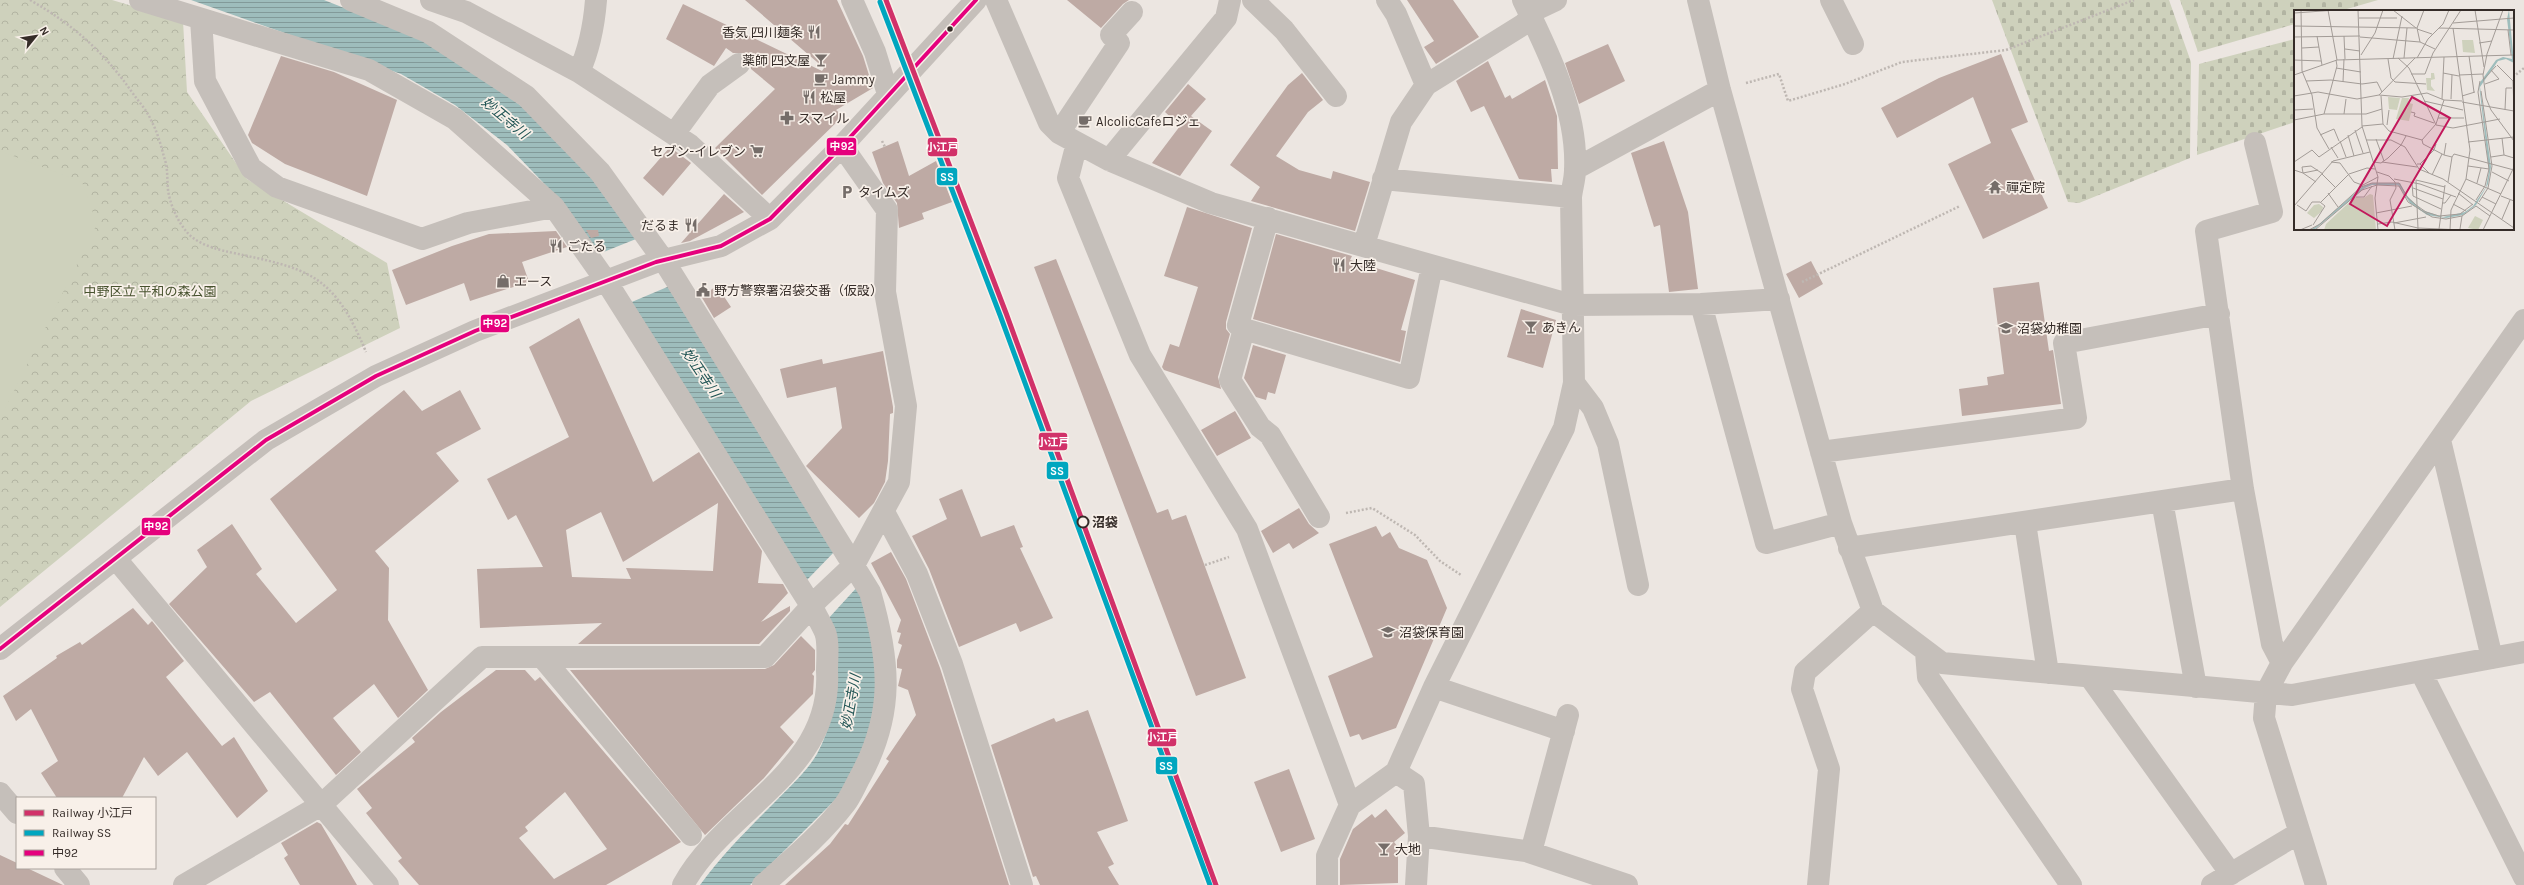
<svg xmlns="http://www.w3.org/2000/svg" width="2524" height="885" font-family="Karla,'Noto Sans JP',sans-serif">
	<style>
		.forest { fill: url(#forest-crowns) }
		.cemetery { fill: url(#cemetery-stones) }
		.pitch { fill: #ced1bc }
		.water { fill: url(#water-rules) }
		.pier { fill: #ece6e1 }
		.building { fill: #beaaa4; fill-rule: evenodd }
		.lines { fill: none; stroke-linecap: round; stroke-linejoin: round }
		.path { stroke: #beb7b2; stroke-width: 2.5; stroke-dasharray: 2 2; stroke-linecap: butt }
		.minor { stroke: #c5bfba; stroke-width: 22 }
		.bus-1-casing { stroke: #f8f0e9; stroke-width: 7 }
		.bus-1 { stroke: #e5007d; stroke-width: 4 }
		.rail-1-casing { stroke: #f8f0e9; stroke-width: 8 }
		.rail-2-casing { stroke: #f8f0e9; stroke-width: 8 }
		.rail-1 { stroke: #d13169; stroke-width: 5 }
		.rail-2 { stroke: #00a6bf; stroke-width: 5 }
		.bus-dot { fill: #352c28; stroke: #f8f0e9; stroke-width: 1.5 }
		.stop-dot { fill: #f8f0e9; stroke: #352c28; stroke-width: 2 }
		.labels { text-anchor: middle; dominant-baseline: central; stroke-width: 3.5; stroke-linejoin: round; paint-order: stroke }
		.poi-label { font-size: 13px; fill: #352c28; stroke: #f8f0e9; text-anchor: start }
		.park-label { font-size: 13px; fill: #47522e; stroke: #f8f0e9 }
		.stop-label { font-size: 13px; font-weight: bold; fill: #352c28; stroke: #f8f0e9; text-anchor: start }
		.water-label { font-size: 14px; font-style: italic; fill: #215454; stroke: #f8f0e9 }
		.inset-road { fill: none; stroke: #a39c97; stroke-width: 1 }
		.view { fill: #c2185b; fill-opacity: 0.15; stroke: #c2185b; stroke-width: 2 }
		.inset-edge { fill: none; stroke: #352c28; stroke-width: 2 }
		.line-badge { stroke: #f8f0e9; stroke-width: 1.5 }
		.badge-label { font-size: 11px; text-anchor: middle; font-weight: bold; fill: #fff }
	</style>
	<defs>
		<pattern id="forest-crowns" width="20" height="18" patternUnits="userSpaceOnUse"><rect width="20" height="18" fill="#ced1bc"/><path d="M2 6a3 3 0 1 1 6 0M12 15a3 3 0 1 1 6 0" fill="none" stroke="#b2b4a2"/></pattern>
		<pattern id="cemetery-stones" width="16" height="16" patternUnits="userSpaceOnUse"><rect width="16" height="16" fill="#ced1bc"/><path d="M2 7V4a2 2 0 0 1 4 0v3zM10 15v-3a2 2 0 0 1 4 0v3z" fill="#b2b4a2"/></pattern>
		<pattern id="water-rules" width="6" height="5" patternUnits="userSpaceOnUse"><rect width="6" height="5" fill="#9ebdbc"/><path d="M0 2.5h6" fill="none" stroke="#829a99"/></pattern>
	</defs>
	<rect width="100%" height="100%" fill="#ece6e1"/>
	<!-- forest -->
	<path class="forest" d="M0,0H112L183,21L187,92L247,179L387,263L400,328L251,401L0,607Z"/>
	<!-- cemetery -->
	<path class="cemetery" d="M1992,0H2169L2191,62L2190,158L2079,203L2068,202Z
		M2180,0H2378L2340,11H2295V24L2198,52Z
		M2295,39V122L2197,155L2199,64Z"/>
	<!-- pitch -->
	<path class="pitch" d="M0,151L82,182L97,224L0,419Z"/>
	<!-- water -->
	<path class="water" d="M191,0H324L420,38L488,81L529,112L579,161L619,209L865,599L880,670L868,740L843,792L750,885H700C722,855 747,830 773,804C787,789 806,773 817,754C833,724 838,690 836,657L560,200L507,145L455,105L401,74Z"/>
	<!-- pier -->
	<path class="pier" d="M641,237L672,285L627,304L596,255Z
		M836,550L859,585L827,620L805,582Z"/>
	<!-- building -->
	<path class="building" d="M745,0H837L863,56L873,88L836,110L843,116L762,195L715,148L775,89L751,69L749,57L744,53H733L726,48L714,66L666,39L683,4L822,71L824,68Z
		M1067,0H1129L1123,4L1101,28Z
		M1407,0H1453L1479,37L1436,64L1424,47L1434,41Z
		M1608,44L1625,81L1579,104L1565,63Z
		M2001,54L2028,122L2011,129L2048,208L1983,239L1948,164L1991,143L1973,97L1897,138L1881,108L1939,78Z
		M281,56L334,72L397,100L367,196L285,164L252,143L248,135Z
		M1488,61L1505,98L1510,95L1512,99L1545,80L1557,116L1558,169H1551L1552,182L1519,179L1484,106L1471,112L1456,81Z
		M1302,73L1323,100L1308,112L1276,156L1299,170L1331,179L1333,171L1370,182L1355,231L1251,201L1260,187L1230,165L1288,85Z
		M1188,84L1206,99L1191,116L1212,131L1180,176L1152,163L1180,126L1165,112Z
		M898,141L909,176L936,161L952,202L922,213L924,219L899,228L897,203L883,183L872,152Z
		M1664,141L1688,212L1698,289L1669,292L1660,225L1654,227L1631,153Z
		M670,147L691,163L663,196L643,178Z
		M724,194L744,212L690,241L681,243Z
		M1187,207L1252,228L1226,322V329L1230,334L1218,377L1221,389L1164,370L1162,367L1170,344L1179,347L1198,287L1164,276Z
		M586,230H598L599,236L591,238Z
		M556,231L567,247L522,262L529,282L470,301L464,283L406,305L392,270L452,246L489,234Z
		M1276,234L1352,256L1350,260L1415,280L1401,330L1406,331L1400,362L1253,319Z
		M1056,259L1157,513L1168,509L1172,520L1186,515L1246,678L1196,696L1034,267Z
		M1811,261L1823,284L1799,298L1786,274Z
		M2039,282L2049,351L2053,350L2061,404L1962,416L1959,389L1988,385L1987,377L2004,374L1993,288Z
		M717,286L731,307L714,318L701,296Z
		M1521,309L1556,320L1543,368L1507,357Z
		M579,318L653,482L699,452L762,551L758,583L783,584L788,593L761,622L790,606V611L759,644H578L602,623L480,628L477,569L543,567L516,515L508,520L487,479L569,437L529,347ZM718,503L713,571L626,568L631,579L572,577L566,530L601,512L623,562Z
		M1253,345L1286,355L1275,394L1268,392L1266,400L1256,397L1244,378Z
		M883,351L893,407V413L890,414L888,461L885,482L874,503L859,518L806,466L842,428L836,387L787,398L780,369L822,359L823,364Z
		M404,390L422,411L460,390L481,429L436,453L459,481L375,551L389,568L388,620L428,690L398,718L374,684L333,718L361,752L336,775L270,692L254,702L169,604L207,567L197,550L232,524L262,569L256,574L296,623L337,590L270,499Z
		M1235,411L1251,438L1217,456L1201,430Z
		M962,489L981,537L1014,525L1023,547L1020,548L1053,618L1020,632L1016,623L959,647L929,569L912,536L947,519L939,499Z
		M1299,508L1309,524L1319,533L1293,549L1289,543L1273,553L1261,531Z
		M1376,526L1382,537L1390,532L1399,548L1427,560L1447,608L1396,728L1362,740L1359,734L1350,737L1328,676L1373,657L1329,544Z
		M891,552L906,579L940,668L1009,885H785L830,844L845,824L848,825L889,761L886,759L916,715L908,690L898,686L902,669L897,668V660L902,645L898,643L901,633L897,632L901,620L871,563Z
		M133,608L148,625L152,621L184,661L166,677L222,746L234,737L268,791L237,818L187,752L158,776L144,757L122,798H57L41,773L58,761L31,709L16,721L3,696L57,658L56,656L80,642L82,645Z
		M801,636L815,650V670L812,674L814,676L813,694L780,727L794,742L764,778L705,835L570,670L765,669L774,665Z
		M496,670H525L535,681L540,677L681,842L606,885H419L398,861L402,858L366,813L372,808L357,789L415,742L412,738L441,712ZM565,792L607,849L554,879L519,838L528,831L525,827Z
		M1088,710L1128,821L1097,832L1114,864L1108,867L1119,885H1040L1036,876L1033,877L991,745L1054,718L1056,722Z
		M1289,769L1315,839L1281,852L1254,782Z
		M1386,809L1405,833L1394,842L1398,847V883L1340,885V859L1353,829L1372,814L1375,818Z
		M317,822L321,824L357,885H300L284,858L288,855L281,843Z
		M0,855L17,863V868H27L63,885H0Z"/>
	<g class="lines">
		<!-- path -->
		<path class="path" d="M30,0C74,25 105,53 134,95C140,103 147,111 151,120C157,131 161,145 164,157C168,167 167,179 168,190C170,204 177,220 186,231C195,243 215,249 229,252C308,269 333,272 366,352
			M2513,77L2524,68
			M1746,83L1779,74L1788,101L1845,84L1902,62L2006,50L2134,0
			M882,141L885,147
			M1802,282L1960,206
			M1346,513L1372,508L1415,535L1440,561L1461,575
			M1205,565L1229,557"/>
		<!-- minor -->
		<path class="minor" d="M140,0L369,70L455,119L554,207L606,281L812,607C816,615 821,623 825,632C829,642 827,659 827,671C833,771 725,808 683,885
			M351,0L428,32L526,96L600,172L664,261L870,592C890,661 895,713 860,777C855,786 851,796 845,804C822,834 791,860 763,885
			M431,0L466,12L579,72L634,108L690,145L770,219
			M852,0L875,52L888,94
			M996,0L1049,123L1059,133L1109,160L1211,203L1572,305L1701,304L1779,299
			M1253,0L1284,30L1336,96
			M1387,0L1396,14L1426,85
			M1698,0L1720,90L1841,523L1873,611L1942,663L2292,695L2524,652
			M1831,0L1853,44
			M201,19L205,81L251,168L277,187L422,239L468,223L554,207
			M579,72C589,50 594,25 596,0
			M1059,133L1119,43L1111,35L1132,12
			M674,134L710,85L739,64
			M1077,143L1068,178L1140,355L1247,529L1350,805
			M2255,143L2272,212L2206,231L2243,489L2272,644L2282,663
			M1109,160L1226,18L1230,0
			M1575,169L1720,90
			M1383,179L1571,197
			M1268,218L1238,325L1244,329L1409,378L1432,266
			M1364,245L1401,122L1426,85L1524,24L1537,9L1556,0
			M1701,304L1766,543L1841,523
			M1244,329L1230,380L1260,427L1270,435L1319,517
			M1574,383L1593,408L1608,444L1638,585
			M2440,440L2492,658
			M1821,452L2076,418L2064,343L2219,314
			M2162,501L2196,687
			M884,512L917,574L952,664L1022,885
			M2025,523L2048,673
			M1849,548L2243,489
			M116,559L388,885
			M0,649L266,440L376,376L475,331L606,281L656,262L721,246L770,219L842,146L976,0
			M1926,652L1928,677L2071,885
			M542,657L691,835
			M2421,672L2524,877
			M2090,677L2231,874
			M1434,687L1564,731
			M1396,772L1414,784L1419,836L1526,851L1627,885
			M0,793L17,813
			M1531,852L1568,715
			M65,868L79,885
			M184,885L321,805L482,657H765L818,599L854,565L899,482L906,406L885,292L887,210L842,146
			M1327,885V856L1350,805L1396,772L1434,687L1564,428L1574,383L1571,197C1572,188 1575,179 1575,170C1578,111 1548,51 1523,0
			M1416,885L1419,836
			M1818,885L1829,769L1802,689L1805,672L1873,611
			M2212,885L2299,833
			M2316,885L2264,718L2266,693L2282,663L2524,320"/>
		<!-- bus-1 casing -->
		<g class="bus-1-casing">
			<path id="bus-1" d="M0,649L266,440L376,376L475,331L656,262L721,246L770,219L842,146L976,0"/>
		</g>
		<!-- bus-1 -->
		<use href="#bus-1" class="bus-1"/>
		<!-- rail-1 casing -->
		<g class="rail-1-casing">
			<path id="rail-1" d="M886,0L1006,313L1216,885"/>
		</g>
		<!-- rail-2 casing -->
		<g class="rail-2-casing">
			<path id="rail-2" d="M880,2L1000,315L1210,885"/>
		</g>
		<!-- rail-1 -->
		<use href="#rail-1" class="rail-1"/>
		<!-- rail-2 -->
		<use href="#rail-2" class="rail-2"/>
	</g>
	<!-- icons -->
	<defs>
		<g id="restaurant-bare" transform="scale(1.08)"><path d="M-5-6h1v4h1v-4h1v4h1v-4h1v5L-1.5 .5V6h-2V.5L-5-1ZM5-6V6H3V1.5H1.5Q1.5-4 5-6Z" fill="#756d69" stroke="#f8f0e9" stroke-width="2.5" paint-order="stroke"/></g>
		<g id="bar-bare" transform="scale(1.08)"><path d="M-6-5H6L.8 .8V4.5H3.5V6h-7V4.5H-.8V.8Z" fill="#756d69" stroke="#f8f0e9" stroke-width="2.5" paint-order="stroke"/></g>
		<g id="cafe-bare" transform="scale(1.08)"><path d="M-5.5-4.5H6V0H3Q3 3.5 0 3.5H-2.5Q-5.5 3.5-5.5 0ZM3-3.2v2h1.7v-2ZM-6 4.5H4V6H-6Z" fill="#756d69" stroke="#f8f0e9" stroke-width="2.5" paint-order="stroke"/></g>
		<g id="pharmacy-bare" transform="scale(1.08)"><path d="M-2-6h4v4h4v4h-4v4h-4v-4h-4v-4h4Z" fill="#756d69" stroke="#f8f0e9" stroke-width="2.5" paint-order="stroke"/></g>
		<g id="supermarket-bare" transform="scale(1.08)"><path d="M-6-5.5h2.5l.6 2H6L4.5 2H-2.5L-4.4-4H-6ZM-1.5 3.2a1.3 1.3 0 1 0 .1 0ZM3 3.2a1.3 1.3 0 1 0 .1 0Z" fill="#756d69" stroke="#f8f0e9" stroke-width="2.5" paint-order="stroke"/></g>
		<g id="temple-bare" transform="scale(1.08)"><path d="M0-6L5-2H3V0L6.5 2.5H4V6H1.5V3h-3V6H-4V2.5H-6.5L-3 0V-2H-5Z" fill="#756d69" stroke="#f8f0e9" stroke-width="2.5" paint-order="stroke"/></g>
		<g id="parking-bare" transform="scale(1.08)"><path d="M-3.5-5.5H1a3.5 3.5 0 0 1 0 7H-1V5.5H-3.5ZM-1-3.4V-.6H.8a1.4 1.4 0 0 0 0-2.8Z" fill="#756d69" stroke="#f8f0e9" stroke-width="2.5" paint-order="stroke"/></g>
		<g id="shop-bare" transform="scale(1.08)"><path d="M-5-2.5h2.3a2.7 3.5 0 0 1 5.4 0H5L5.5 6h-11ZM-1.5-2.5h3a1.5 2.3 0 0 0-3 0Z" fill="#756d69" stroke="#f8f0e9" stroke-width="2.5" paint-order="stroke"/></g>
		<g id="civic-bare" transform="scale(1.08)"><path d="M-.6-6.5H3V-4.5H.6V-3L4-1V1h2V6H-6V1h2V-1L-.6-3ZM-1.2 2.5V6h2.4V2.5Z" fill="#756d69" stroke="#f8f0e9" stroke-width="2.5" paint-order="stroke"/></g>
		<g id="school-bare" transform="scale(1.08)"><path d="M0-5L7-2L0 1L-7-2ZM-4 1L0 2.5L4 1V4Q0 6-4 4Z" fill="#756d69" stroke="#f8f0e9" stroke-width="2.5" paint-order="stroke"/></g>
	</defs>
	<g fill-rule="evenodd">
		<use href="#restaurant-bare" x="814" y="32"/>
		<use href="#bar-bare" x="821" y="60"/>
		<use href="#cafe-bare" x="821" y="79"/>
		<use href="#restaurant-bare" x="809" y="97"/>
		<use href="#pharmacy-bare" x="787" y="118"/>
		<use href="#cafe-bare" x="1085" y="121"/>
		<use href="#supermarket-bare" x="757" y="151"/>
		<use href="#temple-bare" x="1995" y="187"/>
		<use href="#parking-bare" x="847" y="192"/>
		<use href="#restaurant-bare" x="691" y="225"/>
		<use href="#restaurant-bare" x="556" y="246"/>
		<use href="#restaurant-bare" x="1339" y="265"/>
		<use href="#shop-bare" x="503" y="281"/>
		<use href="#civic-bare" x="703" y="290"/>
		<use href="#bar-bare" x="1531" y="327"/>
		<use href="#school-bare" x="2006" y="328"/>
		<use href="#school-bare" x="1388" y="632"/>
		<use href="#bar-bare" x="1384" y="849"/>
	</g>
	<!-- markers -->
	<circle class="bus-dot" cx="950" cy="29" r="3.5"/>
	<circle class="stop-dot" cx="1083" cy="522" r="5.5"/>
	<g class="labels">
		<!-- poi labels -->
		<g class="poi-label">
			<text x="803" y="32" text-anchor="end">香気 四川麺条</text>
			<text x="810" y="60" text-anchor="end">薬師 四文屋</text>
			<text x="832" y="79">Jammy</text>
			<text x="820" y="97">松屋</text>
			<text x="798" y="118">スマイル</text>
			<text x="1096" y="121">AlcolicCafeロジェ</text>
			<text x="746" y="151" text-anchor="end">セブン-イレブン</text>
			<text x="2006" y="187">禪定院</text>
			<text x="858" y="192">タイムズ</text>
			<text x="680" y="225" text-anchor="end">だるま</text>
			<text x="567" y="246">ごたる</text>
			<text x="1350" y="265">大陸</text>
			<text x="514" y="281">エース</text>
			<text x="714" y="290">野方警察署沼袋交番（仮設）</text>
			<text x="1542" y="327">あきん</text>
			<text x="2017" y="328">沼袋幼稚園</text>
			<text x="1399" y="632">沼袋保育園</text>
			<text x="1395" y="849">大地</text>
		</g>
		<!-- park labels -->
		<g class="park-label">
			<text x="150" y="291">中野区立 平和の森公園</text>
		</g>
		<!-- stop labels -->
		<g class="stop-label">
			<text x="1092" y="522">沼袋</text>
		</g>
		<!-- water labels -->
		<g class="water-label">
			<text transform="translate(505 118) rotate(40)">妙正寺川</text>
			<text transform="translate(701 373) rotate(56)">妙正寺川</text>
			<text transform="translate(851 702) rotate(-80)">妙正寺川</text>
		</g>
	</g>
	<!-- overview -->
	<g transform="translate(2294 10)">
		<rect width="220" height="220" fill="#ece6e1"/>
		<path d="M94,87L106,88L103,100L95,99ZM76,184L79,185L82,220H30L32,214L61,187L69,188ZM25,194L29,197L28,201L20,208L13,203L20,195Z" fill="#ced1bc"/>
		<path d="M137,63H140L141,69L137,70V76L141,81L133,80L132,68H137ZM108,88H115L112,102L115,93L119,94L115,111L102,109Z" fill="#ced1bc"/>
		<path d="M168,30H179L181,43L169,42ZM54 208a10 10 0 1 1 20 0a10 10 0 1 1-20 0ZM181,206L189,210L184,220L174,218Z" fill="#ced1bc"/>
		<path d="M215,0L220,53L212,49L204,51L186,77L197,157L194,174L182,195L169,205L152,208L133,205L116,193L104,175H78L71,178L20,220H16L24,215L68,177L78,173H106L113,186L128,200L149,207L171,202L179,196L192,177L195,161L185,74L202,50L209,47L218,49L213,9Z" fill="#9ebdbc"/>
		<path class="inset-road" d="M7,0L8,61L18,85L23,118L35,139M34,0L43,50M64,0L68,116L84,167L81,188L84,220M99,0L122,18M181,0L190,57M209,0L193,44L189,65L192,88L197,100L220,131M0,3L43,0M65,8H103M159,13L220,8M0,16L123,18M145,18L220,20M123,19L138,24M214,20L217,45M23,26L28,55M50,26L51,49M0,27L66,26M66,27L126,32L141,39M126,32L123,18L130,0M185,33L198,31M8,38L25,37M51,39L66,41M67,45L81,23L89,0M175,46L180,82M104,48L115,58L142,115L159,118L206,109M110,48L113,18M123,48L134,29L149,14L155,0M94,49L97,68L101,72L132,74M99,49L108,6M0,50L27,51M203,55L219,71L220,101M42,58L67,62M149,63L165,66M117,64H131L139,43L167,0M0,65L43,50L220,45M165,65L189,64M190,69L202,56M12,71L37,70L68,74L83,72L88,82M49,72L50,49M191,74L205,69L197,60M85,85L121,48M0,86L24,82L63,89L85,85L108,87L133,83L150,90L168,91M87,86L89,114L95,121L128,130L142,114L150,90M168,86L181,82M148,89L150,47M157,89L158,65M130,91L169,100M168,92L220,101M0,100L19,99M211,100L212,78H218M117,102L121,103L120,106L140,113M30,104L43,56L42,50M50,104L52,89M144,108H170M0,110L30,104H72L88,99M93,115L95,100M68,116L89,114M61,120L69,143M26,125L40,119L45,131M54,125L60,146M208,128L210,145M82,129L90,151M72,130H97L111,137L125,159L149,169L220,218M128,130L129,134L150,145L158,147L160,144L220,160M46,131L52,147M174,132L220,127M37,137L44,148M150,145L152,133M197,147L210,145L220,148M0,152L18,140L25,147L68,117M37,152L46,153L60,172L68,175M79,152L87,153L94,148L107,135L112,126M88,152L123,157M123,154H126L140,140L142,134M126,154L135,163M174,156L195,159M0,160L9,163L24,160M83,162L95,166L101,172L102,178L96,190L101,220M198,162L215,171M28,164L41,177M138,165L148,144M100,169L126,174L162,187M172,169L207,184M22,172L9,163L8,157L17,156L29,164M154,172L158,147M118,173L119,186L147,199M183,173L187,158M67,176L84,167M119,178L149,189M34,183L44,197M164,183L179,195M207,186L220,191M62,187H70L78,176M188,187L202,194M182,190L191,176L195,159L184,82L186,71M27,192L55,164L73,158L81,159M185,192L194,178L198,156L187,81M148,193H151L157,185M159,194L172,201M3,195L12,201L18,192H26L31,196L19,215M0,196L39,151L76,142M82,203L118,196M208,209L216,190M100,213L132,207M84,214L98,212L124,218L169,220M124,219L122,170L151,177M145,219L151,175M166,219L168,206M6,220L18,215M15,220L26,214L67,177L78,173H105L114,188L122,195L132,202L145,206L166,204L179,194M21,220L68,180L83,175L105,176L114,192L138,207L152,209L168,206L182,196L196,206M156,220L157,200L172,169L176,140L159,18M189,220L220,157"/>
		<path class="view" d="M118,87L156,108L93,216L56,194Z"/>
		<rect width="220" height="220" class="inset-edge"/>
	</g>
	<g class="line-badge">
		<rect x="826" y="137" width="31" height="19" rx="4" fill="#e5007d"/>
		<rect x="927" y="137" width="31" height="20" rx="4" fill="#d13169"/>
		<rect x="936" y="167" width="22" height="19" rx="4" fill="#00a6bf"/>
		<rect x="480" y="314" width="30" height="19" rx="4" fill="#e5007d"/>
		<rect x="1038" y="432" width="30" height="19" rx="4" fill="#d13169"/>
		<rect x="1046" y="461" width="23" height="19" rx="4" fill="#00a6bf"/>
		<rect x="141" y="517" width="30" height="19" rx="4" fill="#e5007d"/>
		<rect x="1147" y="728" width="30" height="19" rx="4" fill="#d13169"/>
		<rect x="1155" y="756" width="23" height="19" rx="4" fill="#00a6bf"/>
	</g>
	<g class="badge-label">
		<text x="842" y="150">中92</text>
		<text x="942" y="151">小江戸</text>
		<text x="947" y="181">SS</text>
		<text x="495" y="327">中92</text>
		<text x="1053" y="446">小江戸</text>
		<text x="1057" y="475">SS</text>
		<text x="156" y="530">中92</text>
		<text x="1162" y="741">小江戸</text>
		<text x="1166" y="770">SS</text>
	</g>
	<!-- legend -->
	<rect x="16" y="797" width="140" height="72" fill="#f8f0e9" stroke="#aaa29c"/>
	<rect x="24" y="810" width="20" height="6" fill="#d13169" stroke="#aaa29c"/>
	<text x="52" y="817" font-size="12" fill="#352c28">Railway 小江戸</text>
	<rect x="24" y="830" width="20" height="6" fill="#00a6bf" stroke="#aaa29c"/>
	<text x="52" y="837" font-size="12" fill="#352c28">Railway SS</text>
	<rect x="24" y="850" width="20" height="6" fill="#e5007d" stroke="#aaa29c"/>
	<text x="52" y="857" font-size="12" fill="#352c28">中92</text>
	<!-- north arrow -->
	<g transform="translate(36 36) rotate(60)" stroke="#f8f0e9" stroke-width="3" paint-order="stroke">
	<path d="M0-3L7 15L0 10L-7 15Z" fill="#352c28"/>
	<text y="-6" font-size="11" font-weight="bold" text-anchor="middle" fill="#352c28">N</text>
	</g>
</svg>
